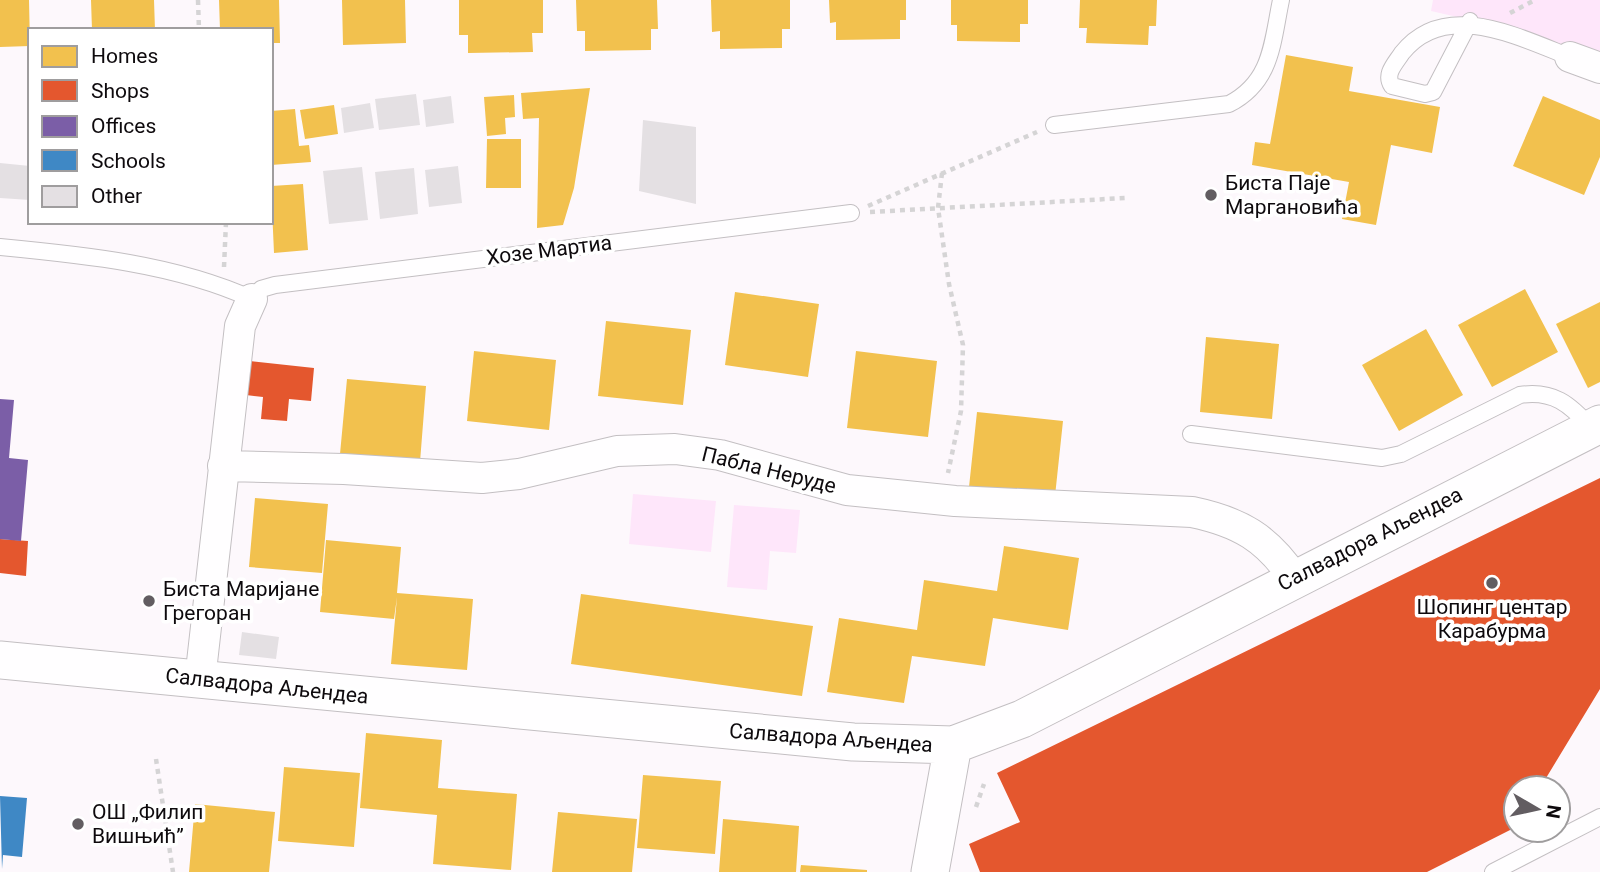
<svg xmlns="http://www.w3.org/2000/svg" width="1600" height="872" font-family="Roboto,sans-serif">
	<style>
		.green { fill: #fee6fa }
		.homes { fill: #f2c14e }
		.shops { fill: #e4572e }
		.offices { fill: #7b5ea7 }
		.schools { fill: #3f88c5 }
		.building { fill: #e4e0e3 }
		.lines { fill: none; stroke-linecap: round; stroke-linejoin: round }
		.service-casing { stroke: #c3bfc2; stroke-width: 18 }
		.minor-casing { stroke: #c3bfc2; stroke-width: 32 }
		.tertiary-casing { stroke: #c3bfc2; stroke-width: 39 }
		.path { stroke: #d5d4d5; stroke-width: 4.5; stroke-dasharray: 5 5; stroke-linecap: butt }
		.service { stroke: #fffeff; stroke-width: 16 }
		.minor { stroke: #fffeff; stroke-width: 30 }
		.tertiary { stroke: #fffeff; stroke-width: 37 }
		.poi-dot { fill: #625d61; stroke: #fff; stroke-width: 2.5 }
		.labels { text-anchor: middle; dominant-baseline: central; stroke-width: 7; stroke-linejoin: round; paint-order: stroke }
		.poi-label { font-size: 21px; fill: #0e0a0d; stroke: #fff; text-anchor: start }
		.street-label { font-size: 21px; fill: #0e0a0d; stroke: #fff }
	</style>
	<rect width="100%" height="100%" fill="#fdf8fc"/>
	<!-- green -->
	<path class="green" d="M1433,0H1600V68L1488,24L1431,11Z
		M633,494L716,501L711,552L629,544Z
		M734,505L800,510L796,553L770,551L767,590L727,587Z"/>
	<!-- homes -->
	<path class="homes" d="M0,0H29L30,46L0,47Z
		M91,0H154L155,30H92Z
		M219,0H279L280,43H271V30H220Z
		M342,0H405L406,43L343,45Z
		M459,0H543V33H532L533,52L468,53V35H459Z
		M576,0H657L658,29H651V50L585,51V31H577Z
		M711,0H790V29H782V48L720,49V31L712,32Z
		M829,0H906V20H900V39L836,40V22L830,23Z
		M951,0H1028V24H1020V42L957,41V25H951Z
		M1080,0H1157L1156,26H1149L1148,45L1086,43L1087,28H1079Z
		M1286,55L1353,67L1349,91L1440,107L1432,153L1391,145L1376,225L1342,219L1349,182L1252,165L1255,142L1270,144Z
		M590,88L574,188L563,225L537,228L539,118L523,119L521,93Z
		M514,95L515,117L505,118L506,134L487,136L484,97Z
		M1543,96L1600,120V157L1584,195L1513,166Z
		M334,105L338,134L305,139L300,110Z
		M295,109L299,146L309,145L311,162L271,165V111Z
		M487,139H521V188H486Z
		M303,184L308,250L274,253L271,186Z
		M1525,289L1558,352L1492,387L1458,325Z
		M735,292L819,304L808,377L725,365Z
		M1600,302V382L1588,388L1556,324Z
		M606,321L691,330L683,405L598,396Z
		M1426,329L1463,395L1399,431L1362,365Z
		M1206,337L1279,344L1272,419L1200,412Z
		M474,351L556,360L549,430L467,421Z
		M856,351L937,361L928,437L847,428Z
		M347,379L426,386L420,462L340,454Z
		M977,412L1063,421L1055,496L969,487Z
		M255,498L328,504L322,573L249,567Z
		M326,540L401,547L397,593L473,599L467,670L391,664L397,597L394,619L320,612Z
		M1004,546L1079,558L1068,630L993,618L985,666L912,656L904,703L827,692L839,618L917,630L924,580L997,591Z
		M581,594L813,626L802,696L571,664Z
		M366,733L442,740L438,788L517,794L511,870L433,864L437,815L360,808Z
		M284,767L360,773L354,847L278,841Z
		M643,775L721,781L715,854L637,848Z
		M195,804L275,812L269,872H189Z
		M558,812L637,819L632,872H552Z
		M723,819L799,826L796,872H719Z
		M801,865L867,870V872H800Z"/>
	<!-- shops -->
	<path class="shops" d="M250,361L314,368L311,401L289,399L287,421L261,419L263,397L246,395Z
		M1600,478V689L1540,788H1516V827L1427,872H980L969,844L1020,822L997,773Z
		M0,539L28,541L26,576L0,573Z"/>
	<!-- offices -->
	<path class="offices" d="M0,399L14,400L9,458L28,460L21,541L0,539Z"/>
	<!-- schools -->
	<path class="schools" d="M0,796L27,798L22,857L3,855L2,869Z"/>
	<!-- building -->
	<path class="building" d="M416,94L420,125L379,130L375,99Z
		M451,96L454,123L426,127L423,100Z
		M370,103L374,128L344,133L341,108Z
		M643,120L696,127V204L639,191Z
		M0,163L30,166V200L0,198Z
		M458,166L462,203L429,207L425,170Z
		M362,167L368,220L329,224L323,171Z
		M414,168L418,214L380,219L375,172Z
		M242,632L279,637L276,659L239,655Z"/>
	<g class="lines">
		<!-- service casing -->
		<g class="service-casing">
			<path id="service" d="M1470,21L1433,92L1425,94L1392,86C1384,74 1395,64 1402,53C1444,0 1514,35 1570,57
				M1054,125L1229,104C1272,82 1272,43 1281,0
				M0,247C84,255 175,264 252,299L261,289L275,285L851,213
				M1191,434L1382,458L1401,454L1520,395C1553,390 1570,404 1591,428
				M1493,872L1600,817"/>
		</g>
		<!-- minor casing -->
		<g class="minor-casing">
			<path id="minor" d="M1570,57L1600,68
				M223,466L344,469L482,478L519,474L617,451L675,449L720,455L847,490L955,501L1192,512C1240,522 1267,538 1294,578
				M200,680L240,326L252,299"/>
		</g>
		<!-- tertiary casing -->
		<g class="tertiary-casing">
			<path id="tertiary" d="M0,660L853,742L953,745L1022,719L1600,424
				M930,872L953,745"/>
		</g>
		<!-- path -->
		<path class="path" d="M198,0L199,30
			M1510,13L1535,0
			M942,173L938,208L949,284L963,345L961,411L948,473
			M868,206L1037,132
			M870,212L1125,198
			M224,267L226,222
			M156,759L173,872
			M976,807L984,784"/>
		<!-- service -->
		<use href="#service" class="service"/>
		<!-- minor -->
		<use href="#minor" class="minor"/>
		<!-- tertiary -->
		<use href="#tertiary" class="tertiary"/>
	</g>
	<!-- markers -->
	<g class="poi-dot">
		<circle cx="1211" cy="195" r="7"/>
		<circle cx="1492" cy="583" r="7"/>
		<circle cx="149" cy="601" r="7"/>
		<circle cx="78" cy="824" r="7"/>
	</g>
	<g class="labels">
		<!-- poi labels -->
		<g class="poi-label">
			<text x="1225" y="183">Биста Паје<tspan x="1225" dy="24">Маргановића</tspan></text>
			<text x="163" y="589">Биста Маријане<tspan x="163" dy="24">Грегоран</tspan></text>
			<text x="1492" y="607" text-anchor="middle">Шопинг центар<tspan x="1492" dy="24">Карабурма</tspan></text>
			<text x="92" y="812">ОШ „Филип<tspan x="92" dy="24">Вишњић”</tspan></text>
		</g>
		<!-- street labels -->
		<g class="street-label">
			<text transform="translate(549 250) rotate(-7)">Хозе Мартиа</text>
			<text transform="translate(769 470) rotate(14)">Пабла Неруде</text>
			<text transform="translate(1370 539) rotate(-27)">Салвадора Аљендеа</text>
			<text transform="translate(267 686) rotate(6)">Салвадора Аљендеа</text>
			<text transform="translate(831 738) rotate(4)">Салвадора Аљендеа</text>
		</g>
	</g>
	<!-- legend -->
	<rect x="28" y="28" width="245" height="196" fill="#ffffff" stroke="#9f9d9e" stroke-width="2"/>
	<rect x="42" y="46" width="35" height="21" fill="#f2c14e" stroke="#9f9d9e" stroke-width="2"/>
	<text x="91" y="63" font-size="21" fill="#0e0a0d">Homes</text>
	<rect x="42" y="80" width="35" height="21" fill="#e4572e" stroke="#9f9d9e" stroke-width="2"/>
	<text x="91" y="98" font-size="21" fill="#0e0a0d">Shops</text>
	<rect x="42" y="116" width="35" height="21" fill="#7b5ea7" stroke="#9f9d9e" stroke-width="2"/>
	<text x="91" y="133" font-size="21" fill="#0e0a0d">Offices</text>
	<rect x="42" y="150" width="35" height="21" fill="#3f88c5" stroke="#9f9d9e" stroke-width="2"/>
	<text x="91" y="168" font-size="21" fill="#0e0a0d">Schools</text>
	<rect x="42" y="186" width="35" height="21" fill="#e4e0e3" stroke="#9f9d9e" stroke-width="2"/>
	<text x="91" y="203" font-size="21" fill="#0e0a0d">Other</text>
	<!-- north arrow -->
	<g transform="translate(1537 809) rotate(99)"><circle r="33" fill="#ffffff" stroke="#9f9d9e" stroke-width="2"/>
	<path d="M0-5L12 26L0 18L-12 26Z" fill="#625d61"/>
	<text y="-10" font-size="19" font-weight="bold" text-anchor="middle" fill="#0e0a0d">N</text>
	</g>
</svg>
